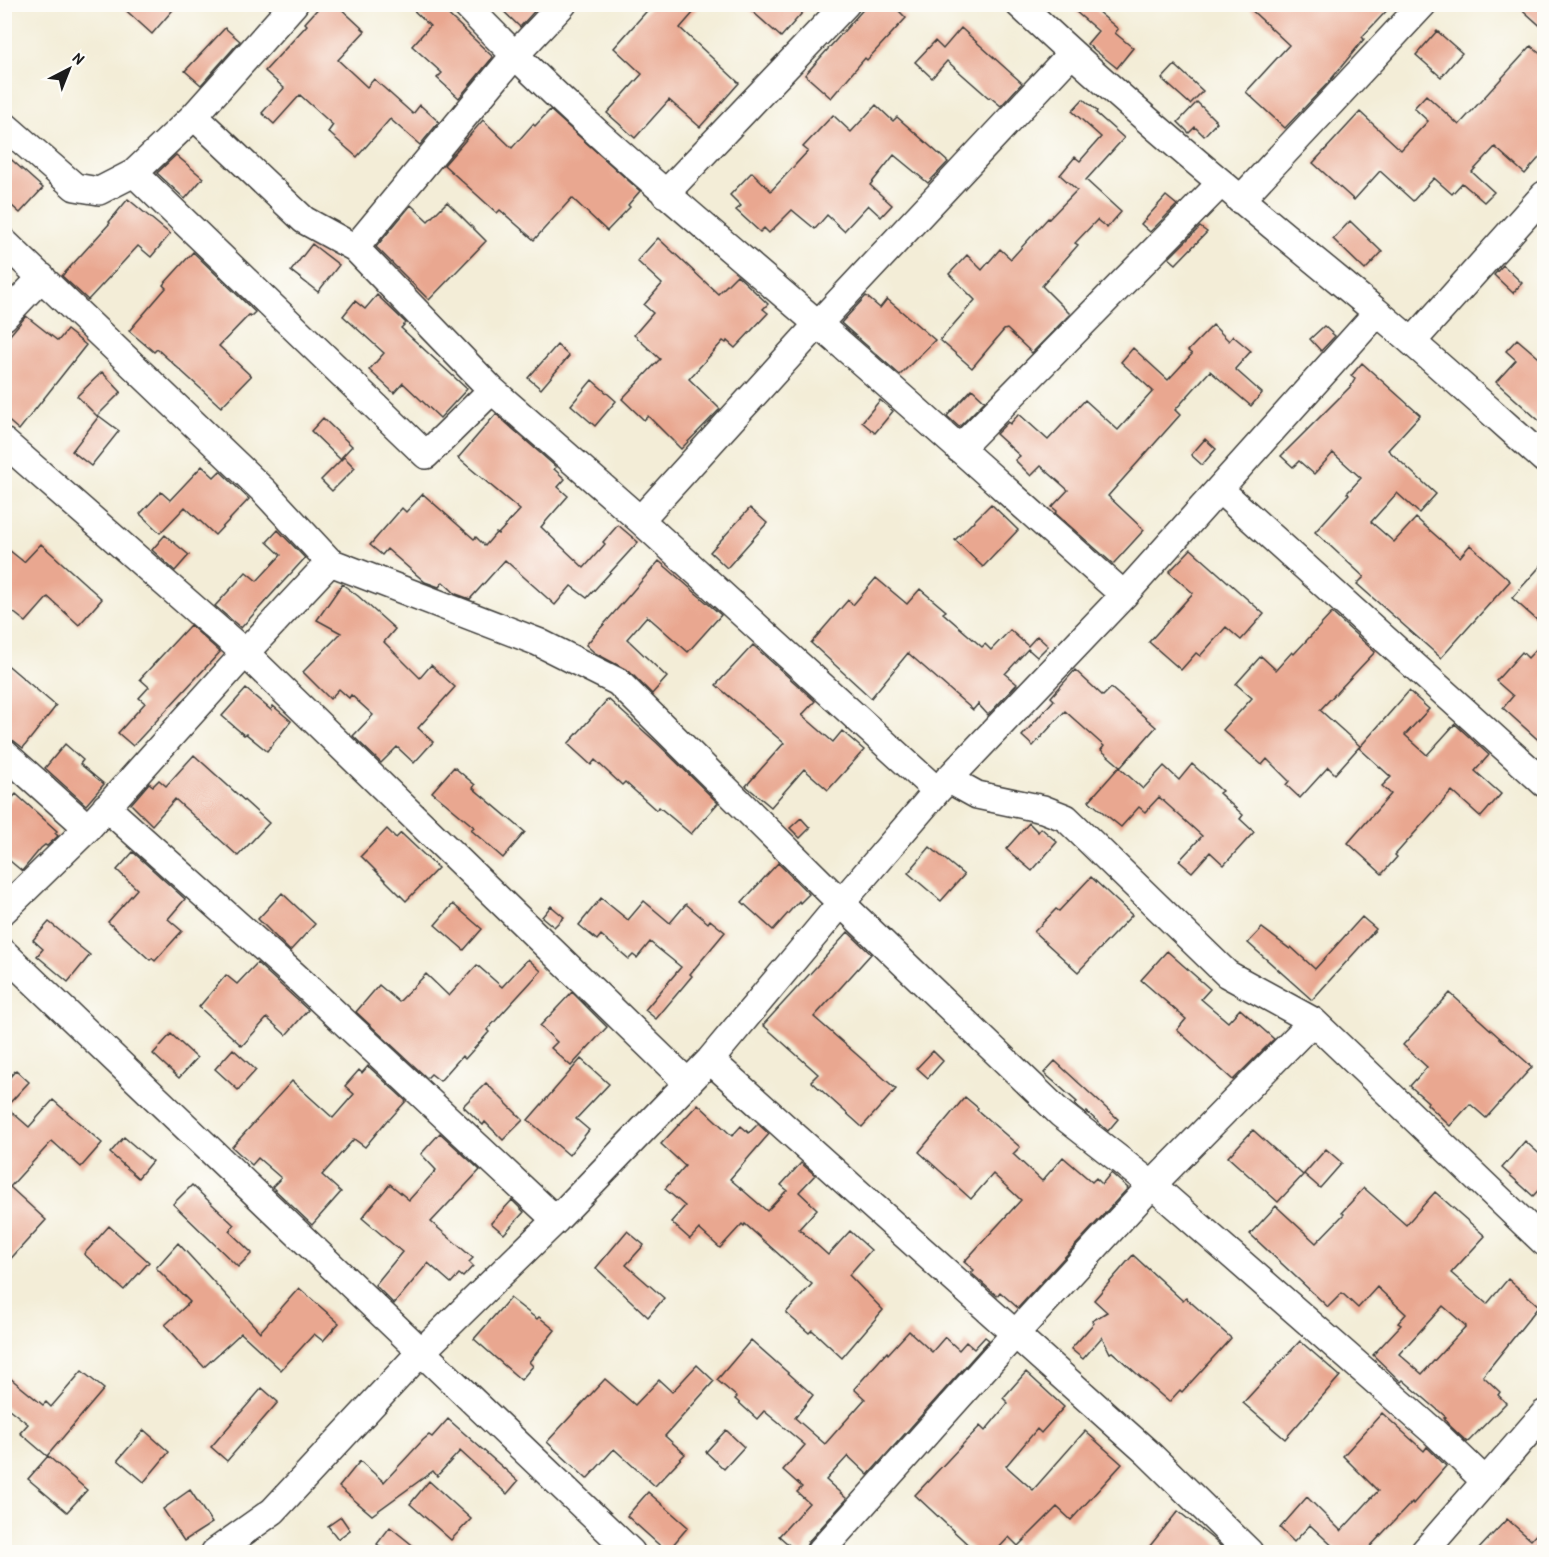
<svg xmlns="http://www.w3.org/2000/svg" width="1549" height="1557" font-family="'Patrick Hand',sans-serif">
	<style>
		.building { fill: #e9a790; fill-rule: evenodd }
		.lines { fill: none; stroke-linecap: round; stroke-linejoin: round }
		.minor-casing { stroke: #3c3b38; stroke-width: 30 }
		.minor { stroke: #fff; stroke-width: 27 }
	</style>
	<rect width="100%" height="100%" fill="#fdfcf7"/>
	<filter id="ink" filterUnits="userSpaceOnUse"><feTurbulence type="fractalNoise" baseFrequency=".0167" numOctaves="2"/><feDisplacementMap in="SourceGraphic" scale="12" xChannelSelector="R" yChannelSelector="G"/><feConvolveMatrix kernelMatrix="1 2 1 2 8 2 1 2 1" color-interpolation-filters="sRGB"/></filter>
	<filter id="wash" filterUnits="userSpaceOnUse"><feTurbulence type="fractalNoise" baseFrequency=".008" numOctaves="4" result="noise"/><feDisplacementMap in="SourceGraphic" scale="24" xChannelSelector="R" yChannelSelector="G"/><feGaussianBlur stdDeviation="1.35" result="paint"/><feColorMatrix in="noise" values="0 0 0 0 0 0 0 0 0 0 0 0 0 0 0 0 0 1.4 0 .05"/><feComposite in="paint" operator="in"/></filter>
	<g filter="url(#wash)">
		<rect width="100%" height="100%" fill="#f3edd7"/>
		<g id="blocks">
			<!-- building -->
			<path class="building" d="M119,4H178L152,34Z
				M322,4H336L365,31L338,60L367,87L374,79L413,114L420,105L439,122L420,145L390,119L357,157L328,132L333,125L300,95L274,124L262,113L284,88L265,71L307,25L305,23Z
				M407,4H437L493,57L459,98L437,78L442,73L412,46L430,26Z
				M496,4H541L520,27Z
				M653,4H701L680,28L739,83L700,127L669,100L635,138L607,113L642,74L614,48Z
				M744,4H810L781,37Z
				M868,4H892L906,18L867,60L865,58L831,98L805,75Z
				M1067,4H1089L1118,29L1115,33L1133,48L1117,68L1087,44L1098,31Z
				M1245,4H1393L1362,37L1364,39L1328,83L1285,128L1246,92L1289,45Z
				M1516,4H1545V30Z
				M225,28L240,41L201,85L185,71Z
				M961,28L1022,83L1001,106L990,97L989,98L947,61L932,78L915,62L935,41L943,49Z
				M1437,31L1462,53L1441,77L1416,55Z
				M1531,46L1545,58V151L1525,174L1495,147L1472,172L1494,192L1484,202L1462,183L1452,194L1434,178L1413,201L1380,171L1354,200L1313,163L1360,112L1401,150L1428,121L1414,108L1426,95L1459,125Z
				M1175,65L1203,91L1190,104L1162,79Z
				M1083,99L1097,111L1096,113L1124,138L1086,180L1121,212L1107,228L1097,220L1075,243L1078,245L1042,286L1070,314L1032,353L1007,329L1004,330L972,368L940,340L975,300L949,274L967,255L982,270L1000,249L1011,259L1048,218L1049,219L1077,190L1060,175L1075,157L1080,161L1101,137L1072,111Z
				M1197,102L1217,122L1204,136L1195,127L1189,133L1178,122Z
				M876,105L893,121L897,117L948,162L928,183L894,155L870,185L892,205L881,217L868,205L844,231L827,215L815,229L792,210L769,233L764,228L760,232L736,210L741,206L730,195L752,172L771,191L808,151L803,147L833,115L851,132Z
				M550,110L640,191L628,205L630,207L607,231L572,198L534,240L500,210L497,213L444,165L483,120L512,148L533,124L535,126Z
				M4,153L43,188L20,213L4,199Z
				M176,155L203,178L185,199L157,173Z
				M1166,196L1177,205L1150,232L1141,224Z
				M128,199L170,234L151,257L138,246L88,300L62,276L110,223L109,222Z
				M447,202L486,241L429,300L376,247L411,205L428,221Z
				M1350,221L1382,252L1365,270L1333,239Z
				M1200,227L1207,232L1176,264L1169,258Z
				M658,238L718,294L737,275L768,304L763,309L768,313L735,348L727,341L726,343L723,341L689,379L720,409L681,449L648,416L644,420L622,399L660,359L634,335L653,313L644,305L662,284L637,261Z
				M312,244L339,265L318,292L291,271Z
				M193,252L255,312L251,316L249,315L219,346L251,376L221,407L157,349L154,352L129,331L166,288L163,285Z
				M1503,265L1522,283L1513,293L1494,275Z
				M377,295L406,323L401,328L467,389L440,418L403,383L394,393L369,370L384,353L343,316L355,301L365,309Z
				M866,296L880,308L887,299L935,340L900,375L841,323Z
				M26,316L58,341L67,330L86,345L19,430L4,417V342Z
				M1213,325L1229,341L1233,336L1251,351L1235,369L1262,393L1251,406L1210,371L1175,410L1180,415L1108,496L1144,530L1113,564L1055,513L1057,511L1052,507L1068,490L1041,466L1031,476L1015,460L1020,456L996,434L1008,422L1010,424L1019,414L1048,440L1085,400L1118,430L1153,391L1121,362L1133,348L1168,380L1192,354L1188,351Z
				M1324,326L1335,336L1321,351L1310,339Z
				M1517,339L1545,363V426L1496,382L1516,360L1506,351Z
				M557,345L569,356L541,389L528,378Z
				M1362,363L1420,415L1388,450L1436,494L1419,513L1397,493L1371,522L1394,542L1416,518L1460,557L1470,545L1510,581L1441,658L1357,584L1364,577L1315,532L1349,494L1347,493L1361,478L1333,453L1314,474L1299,461L1293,467L1281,456L1351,386L1355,379L1351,376Z
				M102,372L121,392L97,416L77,396Z
				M592,380L616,401L595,426L571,405Z
				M972,389L985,401L959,427L947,416Z
				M880,400L893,411L875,433L862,422Z
				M496,414L556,467L554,469L565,479L558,487L568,496L541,527L584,568L605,544L603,542L618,525L638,542L587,598L571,586L555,605L505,560L470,599L456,594L443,582L439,587L425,582L387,549L382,555L370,545L402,508L406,512L423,494L474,539L476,537L485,546L496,533L498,534L520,510L458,458Z
				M99,416L119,431L91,466L72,451Z
				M323,418L352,446L340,459L311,431Z
				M1205,439L1216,449L1202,465L1191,455Z
				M344,457L355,468L332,491L321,480Z
				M202,466L214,477L220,471L249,499L215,535L185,507L160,533L140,514L161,492L170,500Z
				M991,504L1018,530L983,567L955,540Z
				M750,508L767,523L727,568L710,552Z
				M278,530L305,558L241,628L215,606L246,572L257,581L281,555L267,542Z
				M165,535L189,555L175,571L152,550Z
				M41,544L102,599L79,625L48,597L26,622L4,605V546L24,562Z
				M1191,549L1264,614L1241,640L1226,627L1200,656L1196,653L1181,670L1149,642L1193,593L1169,572Z
				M659,561L721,615L688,652L647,616L627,639L667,677L652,694L629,671L595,653L586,645Z
				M1545,561V627L1512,598Z
				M876,578L907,604L920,589L946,611L943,613L982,647L985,644L991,650L1010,630L1028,646L1037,636L1048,646L1037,657L1028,649L1005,674L1017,684L988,715L978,704L973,710L908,653L871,698L811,643L848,600L853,605Z
				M342,584L358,596L395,629L384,642L420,678L431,665L455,687L418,728L433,742L414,763L397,747L381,763L353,736L373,715L351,695L349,698L339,689L330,699L303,672L341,633L317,620Z
				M1332,613L1375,652L1320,710L1360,746L1335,774L1328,767L1300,798L1286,785L1289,781L1267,759L1262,765L1223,730L1252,698L1236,684L1261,656L1276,670L1292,652L1294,654Z
				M190,625L220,652L133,746L118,733L145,703L139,698L149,687L140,679Z
				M1545,640V746L1503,708L1513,696L1496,681L1522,652L1528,658Z
				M753,645L815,701L802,715L833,742L842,731L864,750L828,790L804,769L771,807L746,786L784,743L716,685Z
				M4,662L56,706L23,748L14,741L4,738Z
				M1075,670L1103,696L1111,688L1156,727L1121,767L1101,750L1104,746L1065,711L1033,746L1022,736L1054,700L1051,697Z
				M246,689L271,710L273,706L291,721L267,751L246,734L244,735L222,716Z
				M1409,691L1429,709L1405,735L1427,755L1455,724L1489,755L1475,771L1501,794L1481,817L1452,791L1395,855L1397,857L1382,874L1348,843L1391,794L1382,786L1391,777L1359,748Z
				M608,699L657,743L718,803L691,834L659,807L656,810L625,782L622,785L595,760L591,765L568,744Z
				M65,744L83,760L80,764L104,784L86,805L45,768Z
				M194,755L269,823L238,856L175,799L152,825L131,804L149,783L153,786L159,780L166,786Z
				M1192,764L1222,791L1219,793L1243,815L1240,819L1254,832L1224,865L1210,852L1192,872L1179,861L1202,836L1159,797L1145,812L1139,807L1121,827L1089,801L1119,767L1143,789L1164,766L1179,780Z
				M454,767L475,785L473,788L525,832L503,858L471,830L474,827L432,792Z
				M16,794L57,831L55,833L58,836L47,846L45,845L41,848L22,871L4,856V807Z
				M801,818L810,828L800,838L790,828Z
				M1029,823L1038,832L1041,828L1057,842L1032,871L1006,849Z
				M387,829L396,838L401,833L438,868L406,901L361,856Z
				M930,847L964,875L941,901L908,873Z
				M133,852L185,899L168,919L182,931L155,961L152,958L150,960L108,922L137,889L117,870Z
				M778,863L809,894L800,903L799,901L773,930L742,902Z
				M1091,877L1132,915L1078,972L1034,932L1056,909L1059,911Z
				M282,893L315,924L290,951L258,919Z
				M601,898L628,920L644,901L670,923L686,904L708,923L710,920L725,932L690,974L692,976L656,1019L645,1010L681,967L650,942L637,958L633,955L629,959L601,935L597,940L579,925Z
				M453,904L482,929L464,950L435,925Z
				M551,906L564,917L554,927L542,917Z
				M1362,917L1376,929L1312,1000L1248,943L1262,928L1290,949L1291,947L1315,969Z
				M49,922L90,955L68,982L37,956L43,949L33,940Z
				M848,932L871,954L814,1017L896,1089L862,1127L811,1081L818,1074L763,1025Z
				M1167,951L1210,989L1201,999L1228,1022L1240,1009L1274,1039L1233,1080L1177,1030L1186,1019L1141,980Z
				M528,959L541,971L487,1030L489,1032L465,1059L462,1056L440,1081L431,1074L427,1078L356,1012L379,985L399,1002L426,974L449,996L477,965L502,987Z
				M257,963L308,1010L286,1035L267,1018L242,1046L199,1007L226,975L237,984Z
				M572,992L607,1027L571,1066L551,1048L557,1042L540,1026Z
				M1450,993L1532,1067L1486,1118L1470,1104L1450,1126L1427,1104L1428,1102L1410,1086L1427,1067L1403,1045Z
				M171,1034L197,1058L179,1078L153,1054Z
				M233,1049L256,1070L238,1090L215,1069Z
				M933,1051L943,1061L928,1078L917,1068Z
				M581,1059L609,1084L576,1119L589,1130L569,1155L528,1120Z
				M1055,1061L1118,1119L1108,1131L1087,1112L1086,1114L1075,1105L1077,1102L1044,1073Z
				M368,1066L406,1101L389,1120L388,1119L365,1147L354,1139L322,1175L341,1192L312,1225L272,1187L281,1178L258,1158L252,1165L232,1147L292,1081L333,1118L354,1094L345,1086L359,1070L362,1073Z
				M16,1070L29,1082L6,1107L29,1127L53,1100L102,1143L81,1167L52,1141L10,1187L46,1220L4,1266V1084Z
				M486,1083L523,1120L503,1140L485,1122L483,1125L463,1106Z
				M965,1097L978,1108L977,1110L1020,1147L1013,1154L1042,1181L1063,1157L1092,1182L1096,1178L1102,1184L1111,1173L1128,1188L1018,1308L1000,1292L997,1296L971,1273L974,1270L964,1262L1021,1200L993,1174L971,1199L919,1152Z
				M698,1104L732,1136L741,1126L749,1133L758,1124L769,1134L730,1179L767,1211L787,1190L781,1185L801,1163L815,1175L799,1192L817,1209L799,1229L828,1255L850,1231L871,1250L849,1275L883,1310L842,1358L812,1330L809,1333L786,1313L812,1284L745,1224L744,1226L742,1224L720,1248L699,1229L690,1239L671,1222L685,1206L665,1189L685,1166L661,1144Z
				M1253,1130L1303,1175L1278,1202L1228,1157Z
				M440,1133L480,1170L431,1222L473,1258L469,1262L473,1266L463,1277L459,1274L451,1283L428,1263L394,1304L375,1285L402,1252L362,1218L390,1184L409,1200L436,1170L421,1154Z
				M124,1137L152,1161L138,1178L110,1153Z
				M1525,1141L1545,1159V1183L1533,1196L1502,1168Z
				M1326,1149L1342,1163L1320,1188L1304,1174Z
				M192,1185L234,1225L229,1231L252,1253L238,1267L173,1204Z
				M1364,1188L1406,1225L1435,1192L1485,1236L1451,1273L1487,1304L1508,1279L1539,1306L1483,1376L1500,1392L1498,1395L1506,1403L1469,1441L1467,1442L1448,1424L1444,1418L1446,1417L1403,1380L1401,1382L1373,1355L1401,1325L1398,1323L1406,1314L1377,1287L1358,1308L1342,1293L1328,1307L1250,1234L1276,1206L1316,1243L1344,1214L1342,1212ZM1443,1306L1466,1326L1422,1374L1399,1354Z
				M512,1200L524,1212L504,1234L491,1223Z
				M109,1226L149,1262L124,1290L84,1254Z
				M627,1231L644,1245L626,1265L664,1298L648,1317L596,1268Z
				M178,1243L260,1332L299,1288L339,1323L323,1341L314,1334L281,1370L241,1333L204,1367L165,1325L190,1302L156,1268Z
				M1133,1255L1183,1301L1186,1298L1231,1338L1182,1392L1180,1390L1169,1402L1112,1352L1110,1353L1102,1337L1083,1359L1071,1349L1094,1323L1092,1321L1107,1312L1094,1300Z
				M510,1298L537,1319L539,1317L555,1330L529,1362L533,1366L521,1380L474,1339Z
				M909,1331L932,1352L945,1337L959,1350L966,1342L974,1349L985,1337L989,1340L868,1475L848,1456L826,1480L847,1499L808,1542L804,1552H797L779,1536L809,1503L797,1492L802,1487L783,1470L805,1445L764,1411L757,1419L735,1399L737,1397L717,1380L751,1340L813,1395L795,1418L825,1444L865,1399L854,1389L887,1352L888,1354Z
				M1300,1341L1340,1376L1285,1439L1243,1403Z
				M697,1365L714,1381L665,1436L685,1454L655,1486L614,1449L587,1479L547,1442L605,1379L635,1405L659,1380L672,1392Z
				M82,1371L104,1389L47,1456L20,1433L28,1424L4,1405V1373L43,1405L46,1402L51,1407Z
				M1026,1372L1064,1407L1041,1433L1037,1429L1006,1466L1033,1490L1085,1431L1122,1464L1071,1520L1057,1507L1018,1546L1009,1537L995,1552H976L915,1495L980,1426L985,1431L1008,1403L1003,1398Z
				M262,1388L278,1402L227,1461L211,1447Z
				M1382,1413L1424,1451L1427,1447L1446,1466L1413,1504L1412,1502L1365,1552H1339L1310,1525L1294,1542L1280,1528L1307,1497L1341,1531L1378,1491L1343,1456Z
				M448,1419L518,1481L507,1494L460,1451L437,1476L433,1471L372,1515L339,1487L360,1461L384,1482L423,1440L429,1435L432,1437Z
				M144,1430L169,1452L144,1482L118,1460Z
				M726,1430L744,1447L724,1469L706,1452Z
				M48,1456L87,1490L67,1512L28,1479Z
				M429,1481L471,1519L451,1540L410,1504Z
				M190,1490L212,1523L184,1541L163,1509Z
				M648,1492L688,1527L667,1552L627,1516Z
				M1178,1511L1213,1539L1227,1552H1145Z
				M341,1517L350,1530L338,1539L328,1526Z
				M1507,1519L1531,1540L1545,1525V1552H1476Z
				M390,1527L421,1552H387L377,1544Z"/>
		</g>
	</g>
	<g filter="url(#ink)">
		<use href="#blocks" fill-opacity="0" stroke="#3c3b38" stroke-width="1.5"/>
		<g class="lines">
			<!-- minor casing -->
			<g class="minor-casing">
				<path id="minor" d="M465,4C574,120 698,220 818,324C921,413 1022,505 1124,595
					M1019,4C1134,113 1256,212 1377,312C1434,360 1489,410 1544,459
					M194,116L304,220L355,248L492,390L640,520L937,791
					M4,125L75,187L99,191L134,173L194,116L294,4
					M134,173L426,455L492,390
					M665,194L846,4
					M1240,200L1423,4
					M4,242L264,491L330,562L538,642L618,682L841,903L1061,1114L1152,1185L1434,1432L1485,1481
					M355,248L514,56L563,4
					M4,317L42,277
					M1412,342L1544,195
					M4,442L245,653L688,1083
					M959,449L1221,183
					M1220,490L1544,783
					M640,520L818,324L1071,54
					M4,753L88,828
					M948,779L977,795L1043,809L1066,818L1227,974L1313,1021L1544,1242
					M106,807L294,975L556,1220
					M4,910L88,828L245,653L330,562
					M4,953L631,1552
					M710,1060L1148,1453L1249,1552
					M215,1552L273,1511L420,1353L556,1220L710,1060L841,903L937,791L1124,595L1377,313
					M820,1552L1015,1334L1152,1185L1313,1021
					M1424,1552L1544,1414"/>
			</g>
			<!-- minor -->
			<use href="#minor" class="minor"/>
		</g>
	</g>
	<!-- margin -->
	<rect width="1549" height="1557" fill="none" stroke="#fdfcf7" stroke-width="24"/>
	<!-- north arrow -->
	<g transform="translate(69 69) rotate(42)" stroke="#fdfcf7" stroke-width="4.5" paint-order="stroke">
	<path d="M0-4.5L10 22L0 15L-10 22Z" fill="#1c1c1c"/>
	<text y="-9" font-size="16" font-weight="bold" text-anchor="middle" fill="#1c1c1c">N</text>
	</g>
</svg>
